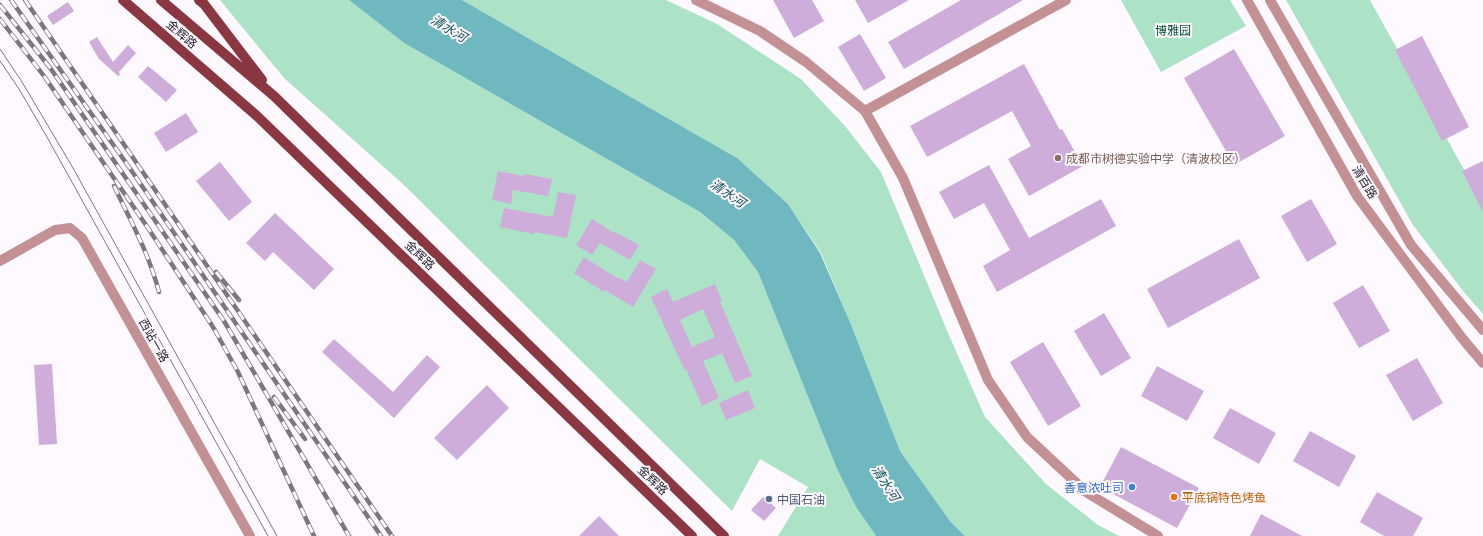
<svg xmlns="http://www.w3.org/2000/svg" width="1483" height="536" font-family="Lato,'Noto Sans SC',sans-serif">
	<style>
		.green { fill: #ace3c6 }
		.water { fill: #6fb8bf }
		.building { fill: #cfadda; fill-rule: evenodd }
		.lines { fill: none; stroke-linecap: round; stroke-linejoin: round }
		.minor { stroke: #c39194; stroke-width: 10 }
		.major { stroke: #8a3742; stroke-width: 10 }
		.tram { stroke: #7c767e; stroke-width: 1 }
		.rail-casing { stroke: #7c767e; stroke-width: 4.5 }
		.rail { stroke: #fdf9ff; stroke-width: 3; stroke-dasharray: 9; stroke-linecap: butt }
		.education-dot { fill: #8d6e63; stroke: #fdf9ff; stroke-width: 1.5 }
		.shop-dot { fill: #3f7fe0; stroke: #fdf9ff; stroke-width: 1.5 }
		.food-dot { fill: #e8710a; stroke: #fdf9ff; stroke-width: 1.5 }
		.service-dot { fill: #5c6f8a; stroke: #fdf9ff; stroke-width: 1.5 }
		.labels { text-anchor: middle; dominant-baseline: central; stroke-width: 4; stroke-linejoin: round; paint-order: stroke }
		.park-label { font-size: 12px; fill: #0e563a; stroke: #fdf9ff }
		.street-label { font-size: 12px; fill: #251e28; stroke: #fdf9ff }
		.education-label { font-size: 12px; fill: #785e54; stroke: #fdf9ff; text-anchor: start }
		.shop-label { font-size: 12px; fill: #366cbe; stroke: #fdf9ff; text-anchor: end }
		.food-label { font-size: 12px; fill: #c56008; stroke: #fdf9ff; text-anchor: start }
		.service-label { font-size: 12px; fill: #4e5e75; stroke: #fdf9ff; text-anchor: start }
		.water-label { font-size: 13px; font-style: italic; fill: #15555a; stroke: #fdf9ff }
	</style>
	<rect width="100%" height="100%" fill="#fdf9ff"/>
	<!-- green -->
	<path class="green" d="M220,0H349L404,43L700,212L734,240L758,272L837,469L856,507L876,536H778L808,487L760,459L732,511L404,185L284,78Z
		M462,0H666L717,24L801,79L845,126L881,172L948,333L985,417L1046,484L1098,525L1119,536H965L950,521L900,451L850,322L821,253L788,204L737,158Z
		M1121,0H1230L1246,26L1161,72Z
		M1286,0H1370L1483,204V314L1463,291L1413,225Z"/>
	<!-- water -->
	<path class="water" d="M349,0H462L737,158L788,204L820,253L850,322L900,451L950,521L965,536H876L856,507L837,469L758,272L734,240L700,212L404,43Z"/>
	<!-- building -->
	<path class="building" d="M773,0H812L824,21L794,38Z
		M855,0H909L868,23Z
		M961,0H1023L904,69L888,42Z
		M68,2L74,11L53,25L47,16Z
		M860,34L886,78L864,91L838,47Z
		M1422,36L1469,127L1442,141L1395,50Z
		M97,37L113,62L128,45L136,53L119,72L120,75L118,76L99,59L89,42Z
		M1234,49L1285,136L1234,165L1184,78Z
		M1024,64L1060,130L1062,129L1083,166L1029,196L1008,159L1031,146L1012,111L927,157L910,126Z
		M148,66L177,90L166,102L138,77Z
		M186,113L198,132L166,152L154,133Z
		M1483,161V212L1462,171Z
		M220,162L252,202L229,221L196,181Z
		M989,165L1029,238L1101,199L1116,226L997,292L983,266L1010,250L984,203L954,219L939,192Z
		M498,171L524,176L525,174L552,179L548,196L513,190L511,204L492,200Z
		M558,192L576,195L567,238L535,232L534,234L500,227L504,208L553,217Z
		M1311,199L1337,244L1307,262L1281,216Z
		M275,213L334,269L314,290L273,252L265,261L246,243Z
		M592,219L614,233L615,232L639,245L630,260L600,243L592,255L576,245Z
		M1239,239L1260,278L1168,328L1147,289Z
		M584,257L617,278L618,277L627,282L640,260L656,269L633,307L605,290L604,292L574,273Z
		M715,284L722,301L720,302L752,376L735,383L722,353L703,361L719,398L702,406L686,369H684L651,297L667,289L673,302ZM703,309L715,337L692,347L680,320Z
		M1363,285L1390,331L1359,348L1333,303Z
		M1104,313L1131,358L1101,376L1074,331Z
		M334,339L393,392L427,355L440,367L394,418L322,352Z
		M1043,342L1081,406L1048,426L1010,362Z
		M1417,358L1443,403L1413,421L1386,375Z
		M52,364L57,444L39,445L34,365Z
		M1157,366L1204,391L1187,421L1141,396Z
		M487,385L509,408L457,460L434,438Z
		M748,390L755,408L726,420L719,403Z
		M1230,408L1276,433L1259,464L1213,438Z
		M1310,431L1356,456L1339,487L1293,461Z
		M1121,447L1199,488L1177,528L1100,487Z
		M1377,492L1423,518L1413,536H1384L1360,522Z
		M763,497L776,508L764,521L751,510Z
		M1261,514L1302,536H1250Z
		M599,516L619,536H579Z"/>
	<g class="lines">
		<!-- minor -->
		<path class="minor" d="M696,0L760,31L806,62L865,111L903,178L988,380L1027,437L1086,492L1158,536
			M1247,0L1357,196L1462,338L1483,363
			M1270,0L1411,245L1483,330
			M865,111L1066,0
			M0,261L55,230L70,228L82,238L250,536"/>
		<!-- major -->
		<path class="major" d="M123,0L257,116L692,536
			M161,0L274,96L724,536
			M199,0L204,4L262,80"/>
		<!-- tram -->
		<path class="tram" d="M0,49L22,82L73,168L277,536
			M0,61L19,89L47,137L268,536"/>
		<!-- rail casing -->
		<g class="rail-casing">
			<path id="rail" d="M11,0L129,167L381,536
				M25,0L392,536
				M0,5L51,69L224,321L349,536
				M0,19L44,76L148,228L213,327L238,372L314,536
				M114,186C131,221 149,254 159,292
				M216,272L239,300
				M274,397L305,439"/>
		</g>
		<!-- rail -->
		<use href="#rail" class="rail"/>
	</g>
	<!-- markers -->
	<circle class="education-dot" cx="1058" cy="158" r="4"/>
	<circle class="shop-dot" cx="1132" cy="487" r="4"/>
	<circle class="food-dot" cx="1174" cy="497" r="4"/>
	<circle class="service-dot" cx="769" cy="499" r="4"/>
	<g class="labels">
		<!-- park labels -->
		<g class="park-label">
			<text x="1173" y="30">博雅园</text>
		</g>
		<!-- street labels -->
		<g class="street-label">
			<text transform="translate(182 34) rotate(41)">金辉路</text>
			<text transform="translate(1365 182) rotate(58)">清百路</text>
			<text transform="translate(420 255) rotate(44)">金辉路</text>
			<text transform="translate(154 340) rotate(61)">西站一路</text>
			<text transform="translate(653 480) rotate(44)">金辉路</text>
		</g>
		<!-- education labels -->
		<g class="education-label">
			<text x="1066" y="158">成都市树德实验中学（清波校区）</text>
		</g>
		<!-- shop labels -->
		<g class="shop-label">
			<text x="1124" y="487">香意浓吐司</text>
		</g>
		<!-- food labels -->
		<g class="food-label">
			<text x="1182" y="497">平底锅特色烤鱼</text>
		</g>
		<!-- service labels -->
		<g class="service-label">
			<text x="777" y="499">中国石油</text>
		</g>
		<!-- water labels -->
		<g class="water-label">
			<text transform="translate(449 28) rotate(31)">清水河</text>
			<text transform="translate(728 193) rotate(34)">清水河</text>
			<text transform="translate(886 483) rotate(57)">清水河</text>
		</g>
	</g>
</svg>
